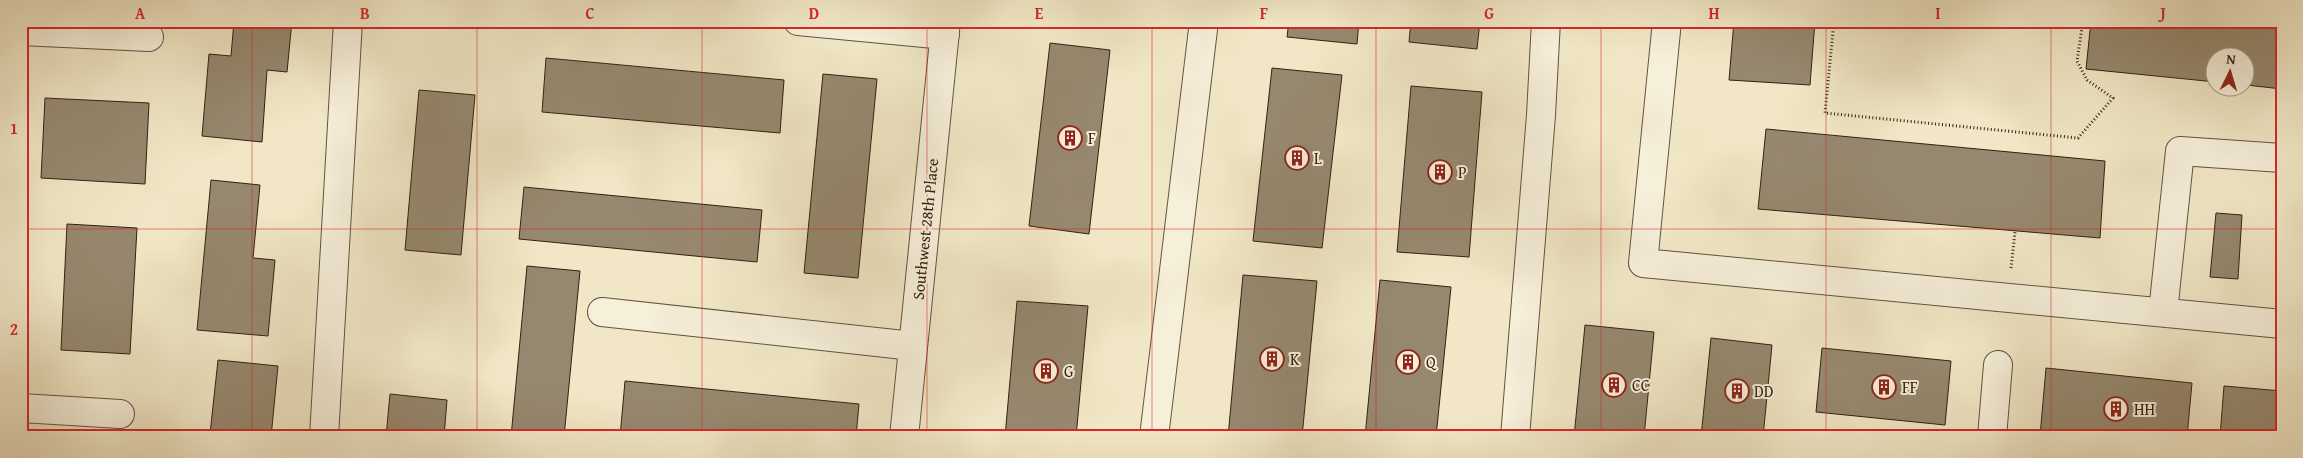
<svg xmlns="http://www.w3.org/2000/svg" width="2303" height="458" font-family="'Gentium Book Plus',serif">
	<style>
		.building { fill: #96886f; stroke: #332110 }
		.lines { fill: none; stroke-linecap: round; stroke-linejoin: round }
		.minor-casing { stroke: #62523e; stroke-width: 30 }
		.path { stroke: #332110; stroke-width: 3; stroke-dasharray: 1 2.5; stroke-linecap: butt }
		.minor { stroke: #f6efda; stroke-width: 28 }
		.grid { fill: none; stroke: #d62828; stroke-width: 1; stroke-opacity: 0.55 }
		.labels { text-anchor: middle; dominant-baseline: central; stroke-width: 4; stroke-linejoin: round; paint-order: stroke }
		.poi-label { font-size: 16px; fill: #332110; stroke: #f6efda; text-anchor: start }
		.street-label { font-size: 16px; fill: #332110; stroke: #f6efda }
		.neatline { fill: none; stroke: #d62828; stroke-width: 2 }
		.grid-label { font-size: 16px; text-anchor: middle; font-weight: bold; fill: #d62828 }
	</style>
	<rect width="100%" height="100%" fill="#f1e7c6"/>
	<filter id="stains"><feTurbulence type="fractalNoise" baseFrequency=".004" numOctaves="4"/><feColorMatrix values="0 0 0 0 .2 0 0 0 0 .09 0 0 0 0 .02 0 0 0 .5 -.17"/></filter>
	<radialGradient id="worn" r=".72"><stop offset=".6" stop-color="#630" stop-opacity="0"/><stop offset="1" stop-color="#630" stop-opacity=".3"/></radialGradient>
	<!-- building -->
	<path class="building" d="M234,21H292L287,72L267,70L262,142L202,136L209,54L231,56Z
		M1089,21H1153L1152,28Z
		M1289,21H1359L1357,44L1287,37Z
		M1411,21H1480L1477,49L1409,42Z
		M1734,21H1815L1810,85L1729,80Z
		M2091,21H2282V89L2246,85V58H2216V82L2086,69Z
		M1050,43L1110,50L1089,234L1029,226Z
		M546,58L784,80L780,133L542,112Z
		M1272,68L1342,75L1322,248L1253,241Z
		M823,74L877,79L858,278L804,273Z
		M1411,86L1482,92L1469,257L1397,252Z
		M419,90L475,95L461,255L405,250Z
		M45,98L149,103L145,184L41,178Z
		M1766,129L2105,161L2100,238L1758,209Z
		M211,180L260,185L253,258L275,260L268,336L197,330Z
		M524,187L762,210L757,262L519,239Z
		M2216,213L2242,215L2238,279L2210,277Z
		M67,224L137,228L130,354L61,350Z
		M527,266L580,271L564,437H511Z
		M1243,275L1317,281L1302,437H1228Z
		M1380,280L1451,287L1436,437H1365Z
		M1017,301L1088,306L1076,437H1005Z
		M1585,325L1654,332L1644,437H1574Z
		M1711,338L1772,345L1763,437H1701Z
		M1822,348L1951,361L1945,425L1816,412Z
		M218,360L278,366L271,437H196V432L210,434Z
		M2046,368L2192,383L2187,437L2040,436Z
		M625,381L859,404L856,437H620Z
		M2224,386L2282,391V437H2220Z
		M390,394L447,400L444,437H386Z"/>
	<g class="lines">
		<!-- minor casing -->
		<g class="minor-casing">
			<path id="minor" d="M798,21L945,35
				M1667,21L1643,263L2282,324
				M21,31L149,37
				M602,312L913,346
				M2163,312L2180,151L2282,158
				M21,408L120,414
				M324,437L348,21
				M904,437L946,21
				M1154,437L1204,21
				M1515,437L1541,115L1546,21
				M1992,437L1998,365"/>
		</g>
		<!-- path -->
		<path class="path" d="M1834,21L1825,113L2078,138L2113,98L2087,80L2077,61L2083,21
			M2011,268L2015,232"/>
		<!-- minor -->
		<use href="#minor" class="minor"/>
	</g>
	<!-- grid -->
	<path class="grid" d="M252,21V437M477,21V437M702,21V437M927,21V437M1152,21V437M1376,21V437M1601,21V437M1826,21V437M2051,21V437M21,229H2282"/>
	<!-- icons -->
	<defs>
		<g id="building-ring" transform="scale(1.25)"><circle r="9.5" fill="#f6efda" stroke="#8f2418" stroke-width="1.5"/><path d="M-4-6H4V6H1V3H-1V6H-4ZM-2.5-4.3h1.7v1.8h-1.7ZM.8-4.3h1.7v1.8H.8ZM-2.5-1h1.7V.8h-1.7ZM.8-1h1.7V.8H.8Z" fill="#8f2418"/></g>
	</defs>
	<g fill-rule="evenodd">
		<use href="#building-ring" x="1070" y="138"/>
		<use href="#building-ring" x="1297" y="158"/>
		<use href="#building-ring" x="1440" y="172"/>
		<use href="#building-ring" x="1272" y="359"/>
		<use href="#building-ring" x="1408" y="362"/>
		<use href="#building-ring" x="1046" y="371"/>
		<use href="#building-ring" x="1614" y="385"/>
		<use href="#building-ring" x="1884" y="387"/>
		<use href="#building-ring" x="1737" y="391"/>
		<use href="#building-ring" x="2116" y="409"/>
	</g>
	<g class="labels">
		<!-- poi labels -->
		<g class="poi-label">
			<text x="1088" y="138">F</text>
			<text x="1314" y="158">L</text>
			<text x="1458" y="172">P</text>
			<text x="1290" y="359">K</text>
			<text x="1426" y="362">Q</text>
			<text x="1064" y="371">G</text>
			<text x="1632" y="385">CC</text>
			<text x="1902" y="387">FF</text>
			<text x="1754" y="391">DD</text>
			<text x="2134" y="409">HH</text>
		</g>
		<!-- street labels -->
		<g class="street-label">
			<text transform="translate(925 229) rotate(-84)">Southwest 28th Place</text>
		</g>
	</g>
	<!-- margin -->
	<rect width="2303" height="458" fill="none" stroke="#f1e7c6" stroke-width="55"/>
	<!-- north arrow -->
	<g transform="translate(2230 72) rotate(5)"><circle r="24" fill="#f6efda" stroke="#a89d89"/>
	<path d="M0-4L9 19L0 12L-9 19Z" fill="#8f2418"/>
	<text y="-8" font-size="14" font-weight="bold" text-anchor="middle" fill="#332110">N</text>
	</g>
	<rect x="28" y="28" width="2248" height="402" class="neatline"/>
	<g class="grid-label">
		<text x="140" y="19">A</text>
		<text x="365" y="19">B</text>
		<text x="590" y="19">C</text>
		<text x="814" y="19">D</text>
		<text x="1039" y="19">E</text>
		<text x="1264" y="19">F</text>
		<text x="1489" y="19">G</text>
		<text x="1714" y="19">H</text>
		<text x="1938" y="19">I</text>
		<text x="2163" y="19">J</text>
		<text x="14" y="134">1</text>
		<text x="14" y="335">2</text>
	</g>
	<rect width="100%" height="100%" filter="url(#stains)"/>
	<rect width="100%" height="100%" fill="url(#worn)"/>
</svg>
